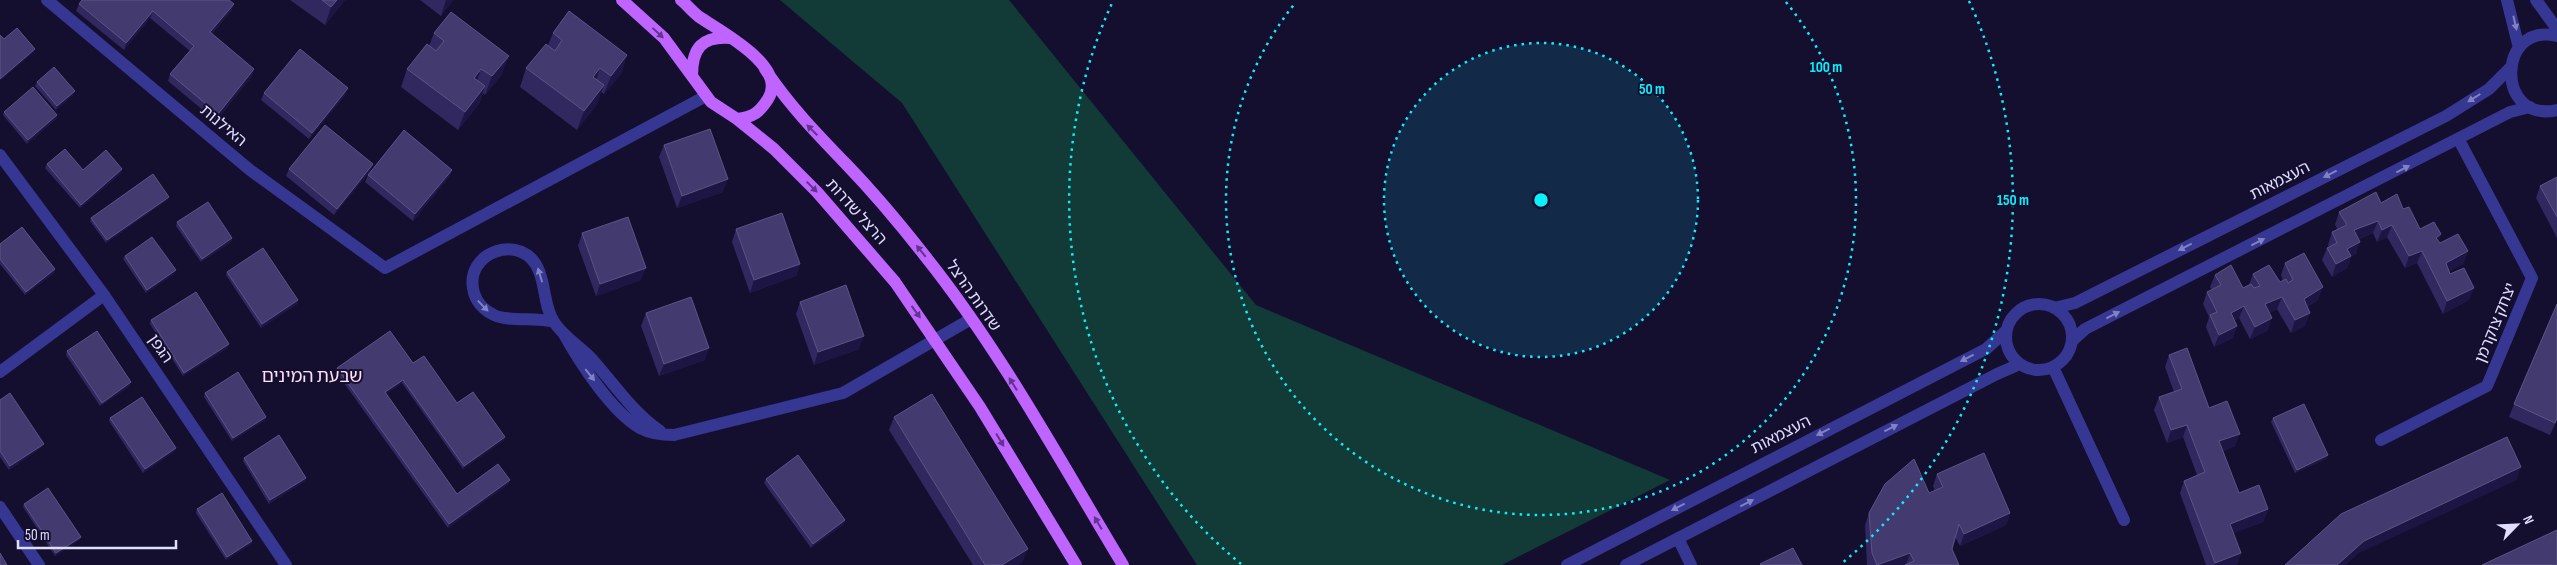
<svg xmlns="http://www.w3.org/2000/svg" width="2557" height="565" font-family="'Sofia Sans Condensed','Noto Sans Hebrew',sans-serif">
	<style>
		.green { fill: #123a37 }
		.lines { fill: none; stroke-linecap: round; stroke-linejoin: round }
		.minor { stroke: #363792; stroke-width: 12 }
		.major { stroke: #bf64ff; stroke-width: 12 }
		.wall { fill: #30285e }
		.shaded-wall { fill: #1d1644 }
		.building { fill: #433b6f; stroke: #5c5486 }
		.oneway { fill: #8282c3 }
		.oneway2 { fill: #61358d }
		.ring { fill: none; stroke: #09f0ff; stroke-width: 2.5; stroke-dasharray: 2.5 5 }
		.labels { text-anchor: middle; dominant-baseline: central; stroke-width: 4; stroke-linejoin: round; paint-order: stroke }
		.street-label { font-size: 16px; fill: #e0ddff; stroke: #140f2f }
		.neighbourhood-label { font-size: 18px; fill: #ffdff5; stroke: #140f2f }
		.centre { fill: #09f0ff; stroke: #140f2f; stroke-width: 2.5 }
		.ring-label { font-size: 15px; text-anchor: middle; font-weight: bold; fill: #09f0ff; stroke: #140f2f; stroke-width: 4; stroke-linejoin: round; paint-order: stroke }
	</style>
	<rect width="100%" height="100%" fill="#140f2f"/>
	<!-- green -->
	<path class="green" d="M780,0H1009L1256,305L1670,480L1502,565H1197L902,103Z"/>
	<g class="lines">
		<!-- minor -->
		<path class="minor" d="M47,0L250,170L385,268L706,96
			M2507,0L2519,48
			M2536,0L2557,29
			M2557,36C2497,21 2495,124 2557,110
			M0,155L104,295L286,565
			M2006 337a33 33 0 1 1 66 0a33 33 0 1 1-66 0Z
			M2054,308L2075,303L2446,116L2489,89L2511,67
			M554,322C536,317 508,322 494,315C485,311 477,303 474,293C462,251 524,231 539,271C546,288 544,307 554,322C563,336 578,345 590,357C613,382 631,411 660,431
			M564,334C580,363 612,412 640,428C651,434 662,435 674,435L843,393L971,319
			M2072,341L2085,329L2510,112L2530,107
			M2053,367L2124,520
			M0,372L104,295
			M2381,440L2487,386L2532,278L2459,140
			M0,507L39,565
			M1678,538L1691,565
			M1567,565L1986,349L2007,330
			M1626,565L1997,374L2020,364"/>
		<!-- major -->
		<path class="major" d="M622,0L664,38L711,102L737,119C753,117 759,113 768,99C789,66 719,31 698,16C692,11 687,5 681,0
			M765,69C789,105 816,133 846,164C874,193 900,224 925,256C1001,351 1060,461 1123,565
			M692,76C692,48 702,36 730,38
			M737,119L774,149L817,192L895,282L980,407L1076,565"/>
	</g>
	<!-- wall -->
	<path class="wall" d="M290,0H345L325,25Z
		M420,0H453L441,16Z
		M79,4H234L231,11L212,34L252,76L216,121L168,81L170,74L190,51L150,18L124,50L76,11Z
		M434,33L502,74L485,95L483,93L479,104L458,130L401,87L407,69L429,46Z
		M553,33L627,55L621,74L604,94L601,92L597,104L577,130L520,87L526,68L548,45Z
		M37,82L73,95L56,110L35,86Z
		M264,93L345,95L309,139L261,100Z
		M4,112L57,115L56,119L27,144L3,115Z
		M664,145L723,192L677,208L659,157Z
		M47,164L83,170L122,169L121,173L80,208L45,168Z
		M373,164L370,171L334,215L286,176L289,169Z
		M452,170L449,177L413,221L365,182L368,175Z
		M2557,177V238L2536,198L2540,186Z
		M167,200L106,243L90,221L91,218Z
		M2381,203L2403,209L2420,229L2441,234L2438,241L2440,243L2468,251L2463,264L2449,271L2469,300L2443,314L2417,263L2405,268L2387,237L2377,242L2373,233L2359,239L2356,254L2351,257L2347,268L2332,277L2322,260L2327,248L2329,247L2328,245L2332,232L2338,230L2335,225L2339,212Z
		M177,222L232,238L231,242L201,262L176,226Z
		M736,229L800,264L796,276L750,293L732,242Z
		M582,233L641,280L596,296L578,246Z
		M0,244L55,269L54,273L25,295L0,264Z
		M125,256L174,274L146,293L123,259Z
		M2285,263L2318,300L2307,307L2305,326L2291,333L2277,309L2269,313L2268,330L2250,339L2239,318L2235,320L2233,338L2214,347L2206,327L2209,317L2203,304L2207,292L2212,290L2210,287L2215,275L2243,288L2249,285L2253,274L2280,282L2283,281L2281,275Z
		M227,272L298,300L297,304L261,328L226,275Z
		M800,302L859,349L814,365L796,314Z
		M2557,304V420L2550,435L2509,417L2514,404Z
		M646,313L705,360L659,376L641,326Z
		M151,320L228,348L183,376L150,324Z
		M67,351L130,386L100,406L66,355Z
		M2169,355L2209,408L2235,446L2223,451L2239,493L2268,509L2263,522L2233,533L2241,553L2237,565H2206L2180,493L2184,481L2197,475L2183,437L2167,443L2154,410L2159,397L2174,392L2165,367Z
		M413,363L457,403L504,440L463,469L402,383L386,394L457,494L510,480L508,484L448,528L336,372L337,368Z
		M205,393L266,417L265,420L232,441L204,397Z
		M0,400L42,447L9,470L0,457Z
		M894,417L1023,561L1018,565H973L889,430Z
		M110,418L175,451L143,473L109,421Z
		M2273,418L2328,455L2326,459L2295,473L2271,422Z
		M244,458L305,481L269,504L243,461Z
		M1937,474L2010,513L2006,525L1960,546L1955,537L1952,549L1959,565H1867L1865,525L1869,513L1935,491L1933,486Z
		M766,479L845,520L844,524L811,548L764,483Z
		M24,504L81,537L79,540L55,556L23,507Z
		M197,509L252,541L251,544L226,560L196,513Z"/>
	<!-- shaded-wall -->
	<path class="shaded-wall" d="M337,0H345L325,25L331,7Z
		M446,0H453L441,16Z
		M234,4L231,11L208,39L210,32Z
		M153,11L150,18L124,50L126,43Z
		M35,49L34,52L0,81V79Z
		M627,55L621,74L604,94L611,76Z
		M509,56L502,74L485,95L492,76Z
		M600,68L594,87L593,77Z
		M254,69L252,76L216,121L218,114Z
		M481,69L475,87L474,78Z
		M604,85L597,104L577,130L584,111Z
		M485,86L479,104L458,130L465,112Z
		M348,88L345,95L309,139L312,133Z
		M75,91L73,95L56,110L57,106Z
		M57,115L56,119L27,144L28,140Z
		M373,164L370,171L334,215L337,209Z
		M122,169L121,173L80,208L81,205Z
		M452,170L449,177L413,221L415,214Z
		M728,179L723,192L677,208L682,196Z
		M169,197L167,200L106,243L107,240Z
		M2378,221L2373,233L2350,242L2354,230Z
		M2392,225L2387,237L2377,242L2382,230Z
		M2441,234L2437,246L2436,238Z
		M232,238L231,242L201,262L202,259Z
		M2360,242L2356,254L2351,257L2347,268L2332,277L2336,264L2347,249Z
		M2422,251L2417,263L2405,268L2409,256Z
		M2468,251L2463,264L2441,275L2446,263Z
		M800,264L796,276L750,293L754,280Z
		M646,268L641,280L596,296L600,284Z
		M55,269L54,273L25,295L26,292Z
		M176,270L174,274L146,293L147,290Z
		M2323,287L2318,300L2299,311L2304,299Z
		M2474,288L2469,300L2443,314L2447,301Z
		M2282,297L2277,309L2260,317L2265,304Z
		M298,300L297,304L261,328L262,324Z
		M2244,306L2239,318L2227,325L2231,313Z
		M2310,313L2305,326L2291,333L2295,320Z
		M2272,318L2268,330L2250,339L2255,327Z
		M2237,326L2233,338L2214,347L2219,335Z
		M864,336L859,349L814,365L818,352Z
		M229,344L228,348L183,376L184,373Z
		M709,348L705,360L659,376L664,364Z
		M403,380L402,383L383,396L385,392Z
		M131,382L130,386L100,406L102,403Z
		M266,417L265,420L232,441L233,438Z
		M2187,425L2183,437L2167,443L2171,430Z
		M2240,434L2235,446L2215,454L2219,441Z
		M505,437L504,440L463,469L464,466Z
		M44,444L42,447L9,470L10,466Z
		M176,448L175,451L143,473L145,469Z
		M2328,455L2326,459L2295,473L2297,470Z
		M2521,467L2517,480L2359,553L2346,565H2337L2364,541Z
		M306,478L305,481L269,504L270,500Z
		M510,480L508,484L448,528L449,524Z
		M2268,509L2263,522L2225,536L2230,524Z
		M2010,513L2006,525L1960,546L1964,534Z
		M845,520L844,524L811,548L813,544Z
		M81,537L79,540L55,556L56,553Z
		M252,541L251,544L226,560L227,557Z
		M1028,549L1023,561L1018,565H1002Z
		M1910,553L1906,565H1878Z
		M2241,553L2237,565H2214L2215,563Z"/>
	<!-- building -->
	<path class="building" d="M82,0H229L234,4L210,32L254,69L218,114L170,74L194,46L153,11L126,43L79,4Z
		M322,0H337L331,7Z
		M569,11L627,55L611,76L600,68L593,77L604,85L584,111L526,68L546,44L555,51L562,40L553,33Z
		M451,12L509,56L492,76L481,69L474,78L485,86L465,112L407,69L427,44L436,51L444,41L434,33Z
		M17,28L35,49L0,79V35L4,39Z
		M300,49L348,88L312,133L264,93Z
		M54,67L75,91L57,106L37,82Z
		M33,87L57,115L28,140L4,112Z
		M325,125L373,164L337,209L289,169Z
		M710,129L728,179L682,196L664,145Z
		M404,130L452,170L415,214L368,175Z
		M65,149L83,170L106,150L122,169L81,205L47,164Z
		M153,174L169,197L107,240L91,218Z
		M2557,177V217L2540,186Z
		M2376,192L2381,203L2397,194L2403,209L2409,207L2420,229L2434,222L2441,234L2436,238L2440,243L2458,234L2468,251L2446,263L2450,274L2464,268L2474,288L2447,301L2422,251L2409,256L2392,225L2382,230L2378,221L2354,230L2360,242L2347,249L2351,256L2336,264L2327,248L2337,243L2332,232L2347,225L2339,212Z
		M208,202L232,238L202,259L177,222Z
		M782,213L800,264L754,280L736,229Z
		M628,217L646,268L600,284L582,233Z
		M22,227L55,269L26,292L0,259V244Z
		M152,237L176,270L147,290L125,256Z
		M263,248L298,300L262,324L227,272Z
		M2304,253L2323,287L2304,299L2310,313L2295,320L2282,297L2265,304L2272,318L2255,327L2244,306L2231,313L2237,326L2219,335L2210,315L2217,312L2207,292L2221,285L2215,275L2231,265L2243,288L2251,284L2254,288L2260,286L2253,274L2269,265L2280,282L2286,279L2288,283L2293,280L2285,263Z
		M846,285L864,336L818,352L800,302Z
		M196,292L229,344L184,373L151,320Z
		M691,297L709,348L664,364L646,313Z
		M2557,304V418L2555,423L2514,404Z
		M97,331L131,382L102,403L67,351Z
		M390,331L413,363L424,356L457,403L473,392L505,437L464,466L403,380L385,392L457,494L498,464L510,480L449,524L337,368Z
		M2187,348L2209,408L2227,401L2240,434L2219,441L2239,493L2259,485L2268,509L2230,524L2241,553L2215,563L2184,481L2205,472L2187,425L2171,430L2159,397L2182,389L2169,355Z
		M238,372L266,417L233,438L205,393Z
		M10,393L44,444L10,466L0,451V400Z
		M932,394L1028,549L1002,565H985L894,417Z
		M142,397L176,448L145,469L110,418Z
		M2304,404L2328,455L2297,470L2273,418Z
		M279,435L306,478L270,500L244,458Z
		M2507,437L2521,467L2364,541L2337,565H2285L2341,514Z
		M1984,453L2010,513L1964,534L1959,524L1952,549L1959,565H1905L1914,561L1910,553L1877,565L1872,553L1869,513L1885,484L1914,459L1929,493L1943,487L1937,474Z
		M798,455L845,520L813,544L766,479Z
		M48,488L81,537L56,553L24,504Z
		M222,493L252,541L227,557L197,509Z
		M2557,530V565H2482Z
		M1793,548L1802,565H1761L1760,564Z
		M0,553L7,565H0Z"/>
	<!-- one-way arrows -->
	<defs><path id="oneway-solid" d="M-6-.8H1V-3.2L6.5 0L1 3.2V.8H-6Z" transform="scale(1.25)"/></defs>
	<g class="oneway">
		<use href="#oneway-solid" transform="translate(2515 23) rotate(77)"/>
		<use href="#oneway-solid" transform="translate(2474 98) rotate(148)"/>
		<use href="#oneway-solid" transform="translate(2403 169) rotate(-27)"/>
		<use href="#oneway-solid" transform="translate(2330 174) rotate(153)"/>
		<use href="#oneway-solid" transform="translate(2258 242) rotate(-27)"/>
		<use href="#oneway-solid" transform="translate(2185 247) rotate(153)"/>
		<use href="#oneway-solid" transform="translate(540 275) rotate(-107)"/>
		<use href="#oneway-solid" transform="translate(483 306) rotate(46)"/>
		<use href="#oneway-solid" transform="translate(2113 315) rotate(-27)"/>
		<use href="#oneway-solid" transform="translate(1967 358) rotate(153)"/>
		<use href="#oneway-solid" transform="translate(590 375) rotate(51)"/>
		<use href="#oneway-solid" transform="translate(1891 428) rotate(-27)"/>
		<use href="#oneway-solid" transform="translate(1823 432) rotate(153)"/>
		<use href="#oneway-solid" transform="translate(1747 503) rotate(-27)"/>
		<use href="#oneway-solid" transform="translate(1678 507) rotate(153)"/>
	</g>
	<g class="oneway2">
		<use href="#oneway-solid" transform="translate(658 33) rotate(43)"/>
		<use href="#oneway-solid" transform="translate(812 130) rotate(-135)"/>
		<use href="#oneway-solid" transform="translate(812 187) rotate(45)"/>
		<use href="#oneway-solid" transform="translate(921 251) rotate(-129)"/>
		<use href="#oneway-solid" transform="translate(916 312) rotate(54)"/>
		<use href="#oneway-solid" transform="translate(1013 384) rotate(-122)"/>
		<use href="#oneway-solid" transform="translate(1000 440) rotate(59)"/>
		<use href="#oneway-solid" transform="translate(1098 523) rotate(-121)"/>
	</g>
	<!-- distance rings -->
	<circle cx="1541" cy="200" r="157" fill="#09f0ff" fill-opacity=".12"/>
	<g class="ring">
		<circle cx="1541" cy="200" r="157"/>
		<path d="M1786 2A315 315 0 1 1 1296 2"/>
		<path d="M1241 564A472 472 0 0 1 1113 1M1969 1A472 472 0 0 1 1841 564"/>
	</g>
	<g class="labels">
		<!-- street labels -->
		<g class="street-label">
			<text transform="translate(223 126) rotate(40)">האילנות</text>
			<text transform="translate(2280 181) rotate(-27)">העצמאות</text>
			<text transform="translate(856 212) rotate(48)">הרצל שדרות</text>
			<text transform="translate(973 296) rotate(55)">שדרות הרצל</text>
			<text transform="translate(2496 323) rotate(-68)">יצחק צוקרמן</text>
			<text transform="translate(160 349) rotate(56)">הגפן</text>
			<text transform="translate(1781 435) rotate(-27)">העצמאות</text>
		</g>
		<!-- neighbourhood labels -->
		<g class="neighbourhood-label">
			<text x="312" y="376">שבעת המינים</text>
		</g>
	</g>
	<circle cx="1541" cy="200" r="8" class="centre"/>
	<g class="ring-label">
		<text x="1826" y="72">100 m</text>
		<text x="1652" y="94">50 m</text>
		<text x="2013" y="205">150 m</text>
	</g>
	<!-- north arrow -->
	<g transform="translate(2517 525) rotate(66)" stroke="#140f2f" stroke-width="4" paint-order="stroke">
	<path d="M0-4L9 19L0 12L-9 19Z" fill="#e0ddff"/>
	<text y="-8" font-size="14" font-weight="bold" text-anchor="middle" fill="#e0ddff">N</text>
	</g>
	<!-- scale -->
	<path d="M18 540v8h158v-8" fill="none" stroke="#e0ddff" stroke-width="2.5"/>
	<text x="25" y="540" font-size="15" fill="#e0ddff" stroke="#140f2f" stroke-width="4" paint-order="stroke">50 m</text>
</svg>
